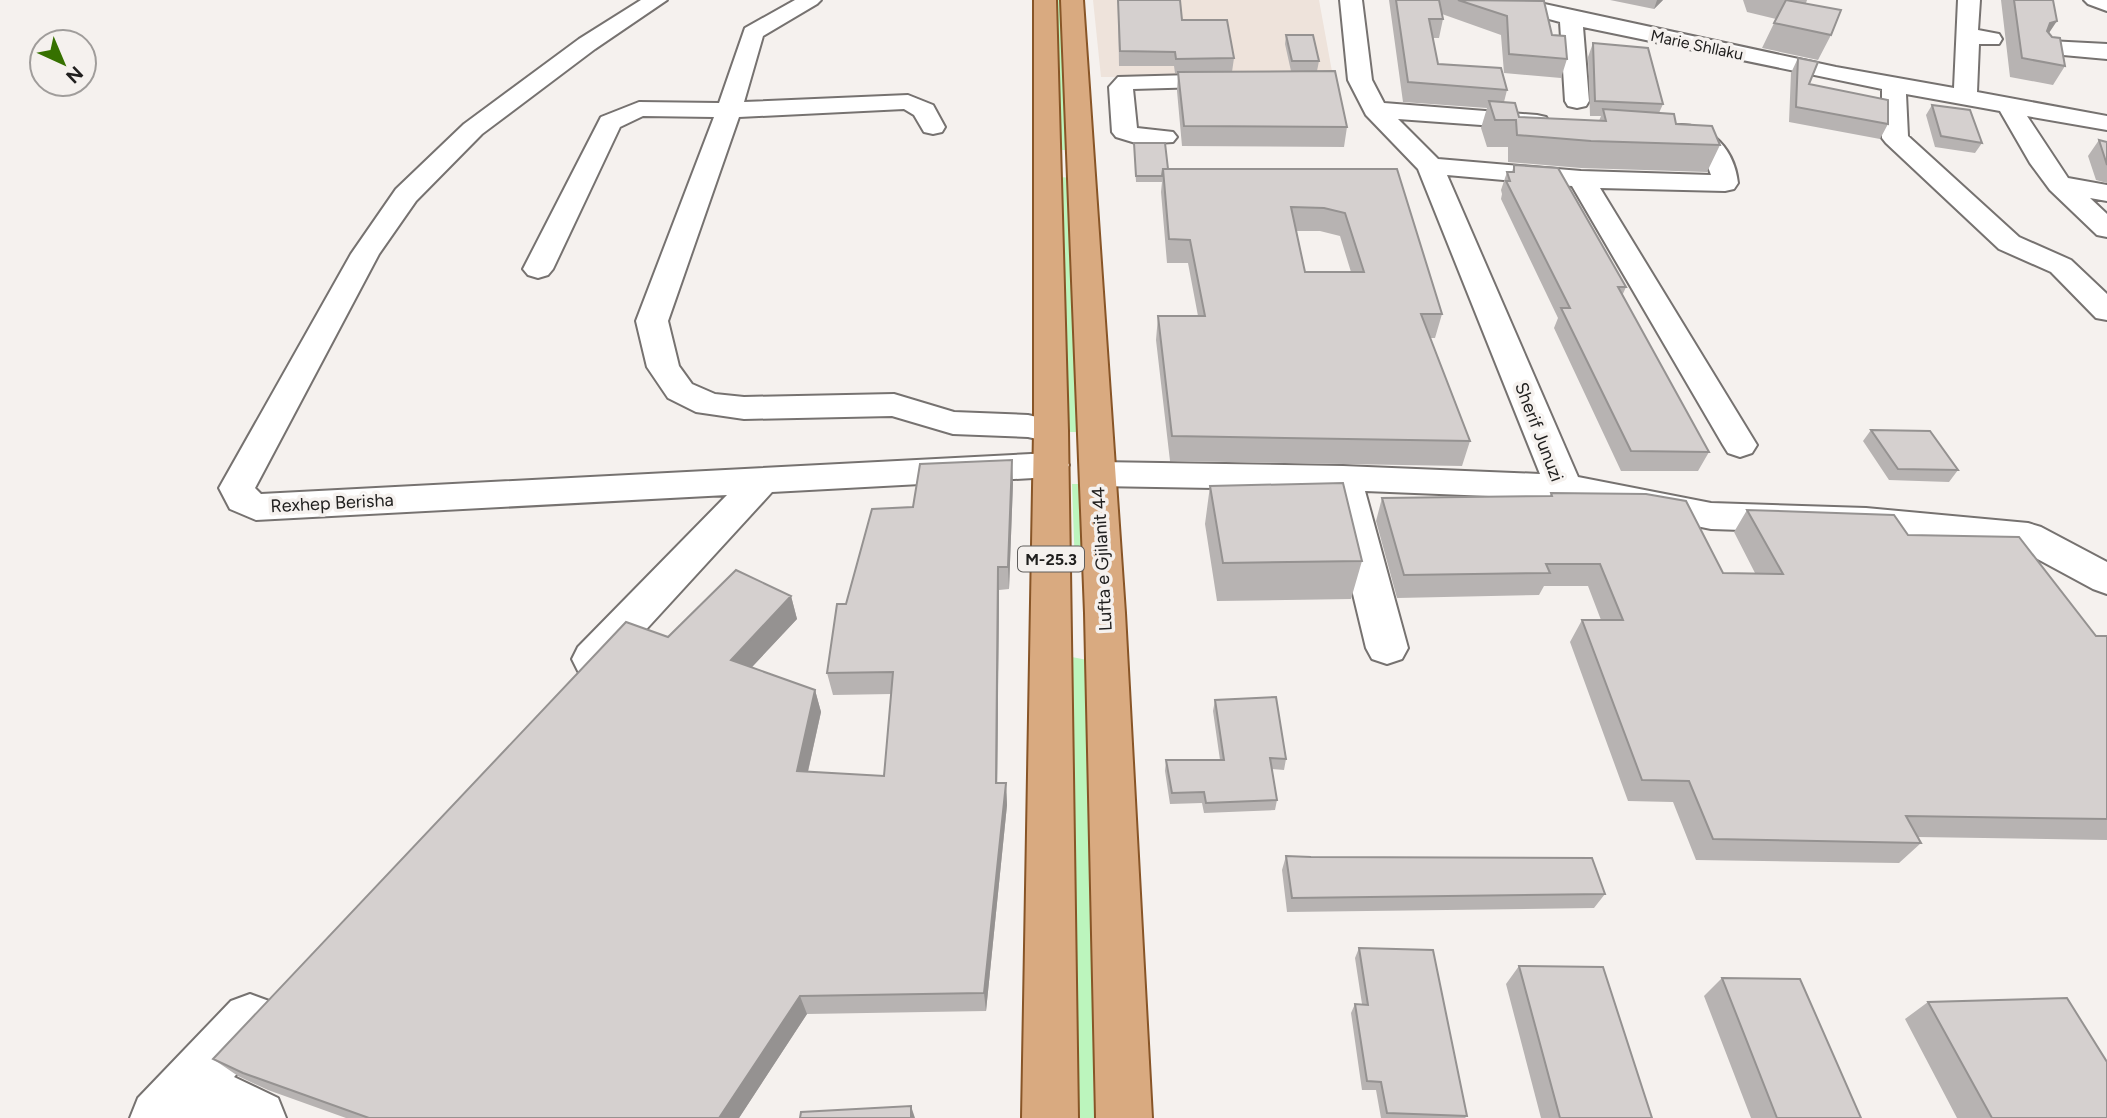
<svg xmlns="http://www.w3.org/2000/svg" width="2107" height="1118" font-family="Figtree,sans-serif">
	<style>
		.built { fill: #eee3db }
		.green { fill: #bcf5bd }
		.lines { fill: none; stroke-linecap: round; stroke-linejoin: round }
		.minor-casing { stroke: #767270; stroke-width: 4 }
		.major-casing { stroke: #885527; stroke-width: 4 }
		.minor { fill: #fff; fill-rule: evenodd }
		.major { fill: #d9aa80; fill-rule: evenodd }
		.wall { fill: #b7b3b2; fill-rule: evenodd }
		.shaded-wall { fill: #959291 }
		.building { fill: #d5d0cf; stroke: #959291; stroke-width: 2; fill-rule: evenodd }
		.labels { text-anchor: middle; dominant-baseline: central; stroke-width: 7; stroke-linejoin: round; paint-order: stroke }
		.far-street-label { font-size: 16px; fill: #21201f; stroke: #f5f1ee }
		.shield { fill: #f5f1ee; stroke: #615f5d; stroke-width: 2 }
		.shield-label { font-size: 16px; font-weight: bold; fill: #21201f }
		.street-label { font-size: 18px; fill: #21201f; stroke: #f5f1ee }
	</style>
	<rect width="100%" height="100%" fill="#f5f1ee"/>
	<!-- built -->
	<path class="built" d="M1093,0H1319L1333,77H1101Z"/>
	<!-- green -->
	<path class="green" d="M1055,0H1063L1070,150H1060Z
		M1061,177L1070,178L1080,432H1064Z
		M1072,484H1082L1086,568H1075Z
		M1072,657L1087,660L1094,1118H1076Z"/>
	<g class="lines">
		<!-- minor casing -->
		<g class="minor-casing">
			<path id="minor" d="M641,0H667L595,49L482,134L416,201L379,254L255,488L261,494L1051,453L1064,457L1069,465L1064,473L1051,477L772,492L608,671L593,675L578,671L572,659L578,647L727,495L256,520L230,509L219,488L351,254L396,189L464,124L579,39Z
				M795,0H821L817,4L763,36L744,102L908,95L933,105L945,127L942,132L933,134L924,132L914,115L904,109L739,117L668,321L679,366L692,384L715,394L744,397L894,394L954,412L1028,415L1063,423L1068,431L1063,439L1051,442L1028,437L953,434L892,416L744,419L696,412L668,398L647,367L636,321L714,117L643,116L620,127L553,269L548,275L538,278L528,275L523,269L601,117L639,102L719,103L745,28Z
				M1340,0H1362L1372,80L1384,103L1537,115L1546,117L1549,122L1546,127L1537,129L1398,119L1438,159L1581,171L1711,175L1702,151L1687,142L1665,137L1661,132L1665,127C1705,117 1734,146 1738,183L1734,189L1725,191L1600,188L1757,445L1752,453L1740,457L1728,453L1723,445L1572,186L1447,175L1578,477L1711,503L1866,508L2028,523L2041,527L2107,562V594L2093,589L2021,550L1866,534L1711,529L1564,499L1365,491L1408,648L1402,659L1387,664L1372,659L1366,648L1328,490L1098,486L1085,483L1080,474L1085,465L1098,462L1343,466L1540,474L1418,169L1366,115L1348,80Z
				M1490,0H1526L1836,67L1954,88L1958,0H1980L1978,30L1999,34L2002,39L1999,44H1979L1977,92L2107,116V130L2027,116L2068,178L2107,185V201L2090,198L2107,214V237L2097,235L2050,190L2030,163L2000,111L1906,94L1908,136L2019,237L2071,260L2107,294V320L2096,318L2051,272L1999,249L1886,143L1882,138V89L1583,27L1589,101L1586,106L1577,108L1568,106L1565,101L1560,22L1494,4Z
				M2084,0H2107V11L2088,4Z
				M2049,41L2107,44V59L2041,53L2038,48L2041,43Z
				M1229,74L1237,76L1241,81L1237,86L1133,89L1137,128L1173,132L1177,137L1173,142L1139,144L1116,137L1112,132L1109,87L1118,77Z
				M250,994L269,1001L276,1020L269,1039L234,1077L278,1098L286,1118H130L138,1098L231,1001Z"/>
		</g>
		<!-- major casing -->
		<g class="major-casing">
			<path id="major" d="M1034,0H1056L1068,431L1078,1118H1022L1034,431Z
				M1061,0H1083L1125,613L1152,1118H1096L1085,613Z"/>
		</g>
		<!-- minor -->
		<use href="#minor" class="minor"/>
		<!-- major -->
		<use href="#major" class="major"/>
	</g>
	<!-- wall -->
	<path class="wall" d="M1118,0L1182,20L1234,58L1232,72L1291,71L1285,44L1286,35L1319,61L1317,71L1347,127L1344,147L1182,146L1177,91L1178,73H1175L1174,66H1119Z
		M1389,0H1542L1552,35L1567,59L1561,78L1504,73L1501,35L1442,14L1443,19L1439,38H1433L1438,64L1507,90L1504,102L1519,117L1599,121L1601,116H1590L1588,57L1593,43L1663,104L1659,113L1676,124L1720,145L1707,172L1581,168L1508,162V147H1487L1481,128L1487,108L1403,102Z
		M1610,0H1663L1654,9Z
		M1743,0H1807L1806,3L1831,35L1818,60L1762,48L1776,19L1747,12Z
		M2001,0H2053L2049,33L2065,66L2053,85L2010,77Z
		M1798,58L1809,84L1888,124L1880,139L1789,122L1791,73Z
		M1932,105L1982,143L1975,153L1935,147L1926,115Z
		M2099,140L2107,142V183L2096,180L2088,156Z
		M1134,143L1168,169H1397L1442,314L1435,338H1430L1470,441L1462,466L1170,461L1156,340L1158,316H1198L1188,263H1167L1161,192L1162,182H1136ZM1296,231H1320L1340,236L1351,272H1305Z
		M1514,165L1626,287L1622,296L1709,452L1698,471H1621L1554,328L1558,318L1501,199L1502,194L1501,190L1507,172H1512Z
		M1871,430L1958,470L1949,482L1889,480L1863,441Z
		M1013,483L1009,589L999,590L997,783H1006L1007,805L986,1011L807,1014L739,1118H346L268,1090L238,1076L213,1059L668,637L791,596L797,619L752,667L815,690L821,712L808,772L884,776L891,694L833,695L827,673L846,604L913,507Z
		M1210,486L1362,561L1351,599L1217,601L1205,524Z
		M1551,493L1723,573H1755L1734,532L1747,510L1908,535L2096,636H2107V840L1917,837L1921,843L1899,863L1696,860L1673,802L1628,801L1570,642L1582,620H1601L1588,586H1544L1539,595L1397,598L1376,521L1382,498L1550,496Z
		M1215,700L1286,759L1284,770L1272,769L1277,800L1275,810L1204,813L1202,803L1170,804L1165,771L1166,760H1220L1213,711Z
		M1286,856L1605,894L1594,908L1287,912L1282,870Z
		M1359,948L1467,1116L1465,1118H1381L1376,1090H1362L1351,1013L1355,1004H1362L1355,958Z
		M1519,966L1652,1118H1541L1506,984Z
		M1722,978L1861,1118H1751L1704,996Z
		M1928,1002L2107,1118H1957L1905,1019Z"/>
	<!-- shaded-wall -->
	<path class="shaded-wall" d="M1657,0H1663L1654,9Z
		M2057,21L2045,39L2050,23Z
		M1012,460L1013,483L1009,589L1008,567Z
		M998,567L999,590L997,804L996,783Z
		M791,596L797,619L738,682L731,660Z
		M815,690L821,712L803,793L797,771Z
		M1006,783L1007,805L986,1011L984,993Z
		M800,996L807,1014L739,1118H719Z
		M911,1106L915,1118H911Z"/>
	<!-- building -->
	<path class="building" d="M1118,0H1180L1182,20H1227L1234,58L1176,59L1175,52L1120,51Z
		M1396,0H1439L1443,19H1429L1438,64L1501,68L1507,90L1408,82Z
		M1458,0L1544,1L1552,35L1565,36L1567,59L1509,54L1507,16Z
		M1786,0L1841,10L1831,35L1774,23Z
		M2014,0H2053L2057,21L2050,23L2047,31L2052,37L2060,38L2065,66L2022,58Z
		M1286,35H1313L1319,61H1292Z
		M1593,43L1648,48L1663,104L1595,101Z
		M1798,58L1818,62L1809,84L1888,100V124L1796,107Z
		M1335,71L1347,127L1184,126L1178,72Z
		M1489,101L1515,103L1519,117L1606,121L1603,109L1674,114L1676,124L1712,126L1720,145L1591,141L1517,135L1516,120H1495Z
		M1932,105L1970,110L1982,143L1941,136Z
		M2099,140L2107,142V165Z
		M1134,143H1165L1168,169H1163L1162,176H1136Z
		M1514,165L1558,168L1626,287H1618L1709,452L1631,451L1561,308H1570L1506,181H1510L1507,172H1514Z
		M1163,169H1397L1442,314H1421L1470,441L1172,436L1158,316H1205L1190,240L1169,239ZM1291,207L1324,208L1345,213L1364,272H1305Z
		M1871,430L1930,431L1958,470L1898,469Z
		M1012,460L1008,567H998L996,783H1006L984,993L800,996L719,1118H369L243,1073L213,1059L626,622L668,637L736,570L791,596L731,660L815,690L797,771L884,776L893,672L827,673L837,604H846L872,509L913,507L920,464Z
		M1343,483L1362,561L1223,563L1210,486Z
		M1551,493L1646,494L1686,501L1723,573L1783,574L1747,510L1894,515L1908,535L2019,537L2096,636H2107V819L1906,816L1921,843L1713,839L1689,781L1642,780L1582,620H1623L1600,564H1546L1550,573L1404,575L1382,498L1552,496Z
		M1276,697L1286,759L1270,758L1277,800L1206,803L1204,792L1172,793L1166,760H1224L1215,700Z
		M1286,856L1311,857L1592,858L1605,894L1292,898Z
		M1359,948L1433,950L1467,1116L1387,1113L1381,1082L1367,1081L1355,1004L1368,1005Z
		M1519,966L1603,967L1652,1118H1560Z
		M1722,978L1800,979L1861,1118H1777Z
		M2067,998L2107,1062V1118H1992L1928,1002Z
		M911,1106V1118H800L801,1112Z"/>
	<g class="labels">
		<!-- far-street labels -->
		<g class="far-street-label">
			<text transform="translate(1697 45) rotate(12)">Marie Shllaku</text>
		</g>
		<!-- shield labels -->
		<rect class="shield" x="1018" y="546.5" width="66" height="25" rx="5"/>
		<g class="shield-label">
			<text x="1051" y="559">M-25.3</text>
		</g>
		<!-- street labels -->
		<g class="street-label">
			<text transform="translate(1539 432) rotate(69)">Sherif Junuzi</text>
			<text transform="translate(332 503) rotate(-3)">Rexhep Berisha</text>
			<text transform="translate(1102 559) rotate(-93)">Lufta e Gjilanit 44</text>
		</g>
	</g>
	<!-- north arrow -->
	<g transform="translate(63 63) rotate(136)"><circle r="33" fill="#f5f1ee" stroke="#a09d9b" stroke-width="2"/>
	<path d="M0-5L12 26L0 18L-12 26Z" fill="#367100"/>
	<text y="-10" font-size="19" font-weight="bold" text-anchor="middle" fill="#21201f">N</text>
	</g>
</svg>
